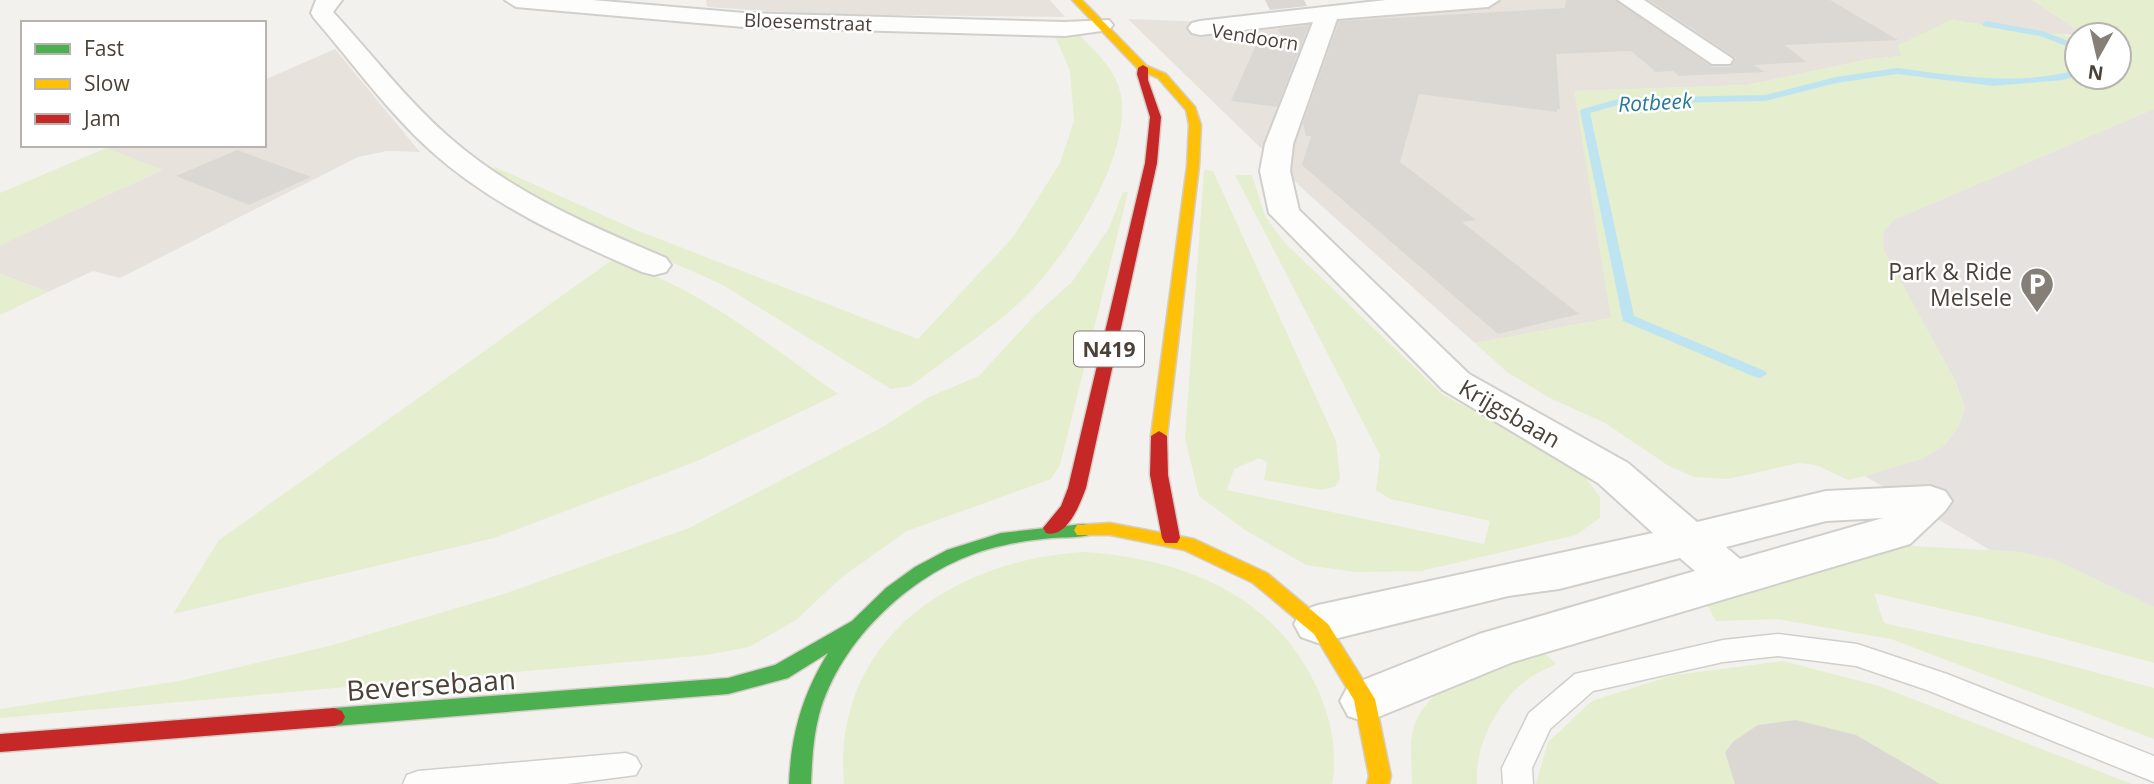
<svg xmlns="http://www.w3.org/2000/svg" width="2154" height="784" font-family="'Open Sans',sans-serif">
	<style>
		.residential { fill: #e7e2db }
		.green { fill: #e5eece }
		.parking { fill: #e5e2df }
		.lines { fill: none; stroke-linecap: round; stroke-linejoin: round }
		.stream { fill: #bee4f2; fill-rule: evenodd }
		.building { fill: #dbd8d4 }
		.lane-casing { stroke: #d1cfcb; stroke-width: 3 }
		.street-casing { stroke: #d1cfcb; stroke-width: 4 }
		.fast-casing { stroke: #d4cec6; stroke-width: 3 }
		.slow-casing { stroke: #d4cec6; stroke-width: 3 }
		.jam-casing { stroke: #d4cec6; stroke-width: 3 }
		.lane { fill: #fdfdfc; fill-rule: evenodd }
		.street { fill: #fdfdfc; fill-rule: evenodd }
		.fast { fill: #4caf50; fill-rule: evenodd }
		.slow { fill: #ffc107; fill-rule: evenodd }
		.jam { fill: #c62828; fill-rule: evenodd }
		.labels { text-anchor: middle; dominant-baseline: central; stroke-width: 5; stroke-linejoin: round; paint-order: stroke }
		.far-street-label { font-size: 19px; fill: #4b4138; stroke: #fff }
		.far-water-label { font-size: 21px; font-style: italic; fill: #27799a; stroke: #fff }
		.shield { fill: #fff; stroke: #817a74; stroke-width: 2 }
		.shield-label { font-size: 21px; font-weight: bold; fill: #4b4138 }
		.poi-label { font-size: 23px; fill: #4b4138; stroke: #fff; text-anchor: end }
		.street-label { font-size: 23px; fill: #4b4138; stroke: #fff }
		.near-street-label { font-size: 28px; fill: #4b4138; stroke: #fff }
	</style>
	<rect width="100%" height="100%" fill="#f3f1ee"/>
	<!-- residential -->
	<path class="residential" d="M706,0H1050L1065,17L813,14L707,7Z
		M1394,0H2032L2085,35L2050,34L1951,20L1901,56L1870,59L1747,85L1575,91L1611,318L1475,343L1305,191L1128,19L1208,22Z
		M335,49L420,152L387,151L358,157L120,278L93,271L48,292L0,274V245L162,170L106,148L113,145H264V80Z"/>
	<!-- green -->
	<path class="green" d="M2032,0H2154V109L1894,220L1965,408L1958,428L1944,446L1921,459L1865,476L1848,480L1816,465L1799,463L1728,479L1694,477L1669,466L1605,423L1550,398L1507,372L1475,343L1611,318L1574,91L1747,85L1870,59L1901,56L1898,45L1951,20L2077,37V77H2119V35H2085Z
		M1052,32H1076C1092,47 1115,69 1120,91C1136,152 1064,261 1021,301C988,332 947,358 911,386L891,389L721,284L550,208L492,172L495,167L636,230L918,339L1014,236L1060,163L1074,121L1070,71L1055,36H1049Z
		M106,148L162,170L0,245V193Z
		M1204,170L1213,171L1336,441L1340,479L1335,487L1321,490L1264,480L1267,462L1259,458L1234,469L1227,490L1484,544L1490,521L1390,499L1376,490L1380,455L1235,175H1252L1266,218L1285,243L1442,394L1577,466L1600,497V518L1576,535L1421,571L1356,572L1306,565L1245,530L1199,496L1185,438Z
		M1123,192H1128L1060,465L1051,479L907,531L842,577L796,620L749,647L707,655L0,718V709L179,681L329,646L504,594L689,528L881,428L929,397L979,376L1035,315L1072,282L1109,228Z
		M612,260C698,286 766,343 838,394L695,462L494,538L173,614L219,540Z
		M0,274L48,292L0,315Z
		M1896,545L2020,552L2056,560L2154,607V663L2004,623L1874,593L1884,623L2045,659L2154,688V739L1891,639L1777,619L1716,621L1707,605Z
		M1085,552C1183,559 1275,594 1318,690C1331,719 1338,751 1332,784H844C832,639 954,559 1085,552Z
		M1543,652L1556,664C1546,669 1535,673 1527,680C1497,701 1474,747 1477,784H1412C1412,767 1409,745 1413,730C1427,678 1498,666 1543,652Z
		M1783,661L1879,686L2132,784H1536L1548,742L1592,701L1674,675Z"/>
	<!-- parking -->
	<path class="parking" d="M2154,109V607L2056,560L2020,552L1990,550L1865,476L1921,459L1944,446L1958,428L1965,408L1954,378L1884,250L1883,233L1894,220Z"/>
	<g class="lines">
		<!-- stream -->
		<path class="stream" d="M1986,21L2042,31L2077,44V50L2040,36L1983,26L1982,24Z
			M1897,68C1957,76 2017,86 2077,70V76L2063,80L1993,86L1897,74L1836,83L1765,101L1622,104L1590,113L1634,316L1765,371L1767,374L1760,378L1755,377L1623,321L1580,111L1582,109L1622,98L1765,95L1836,77Z"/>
	</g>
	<!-- building -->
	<path class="building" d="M1265,0H1304L1307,6L1270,10Z
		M1566,0H1615L1712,67H1730L1736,58L1649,0H1830L1898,40L1785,45L1806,62L1754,65L1765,72L1679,76L1673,71L1656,72L1631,51L1556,54L1560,109H1557V112L1419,94L1400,162L1476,220L1462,222L1579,314L1498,334L1302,165L1311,136H1306L1303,123L1339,21L1565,8Z
		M1309,25L1277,107L1231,101L1256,45L1288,50L1278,29Z
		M237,150L311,177L249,205L176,176Z
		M1796,720L1856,735L1940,784H1735L1725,752L1734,741L1758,725Z"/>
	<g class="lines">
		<!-- lane casing -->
		<g class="lane-casing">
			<path id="lane" d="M1778,634L1857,644L1947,674L2154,756V782L1927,690L1856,666L1778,656L1723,662L1593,691L1550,729L1532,768L1533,784H1503L1502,768L1529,713L1575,674L1723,640Z
				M626,753L636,757L641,766L636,775L567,784H403L407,775L418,771Z"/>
		</g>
		<!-- street casing -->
		<g class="street-casing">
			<path id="street" d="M316,0H342L333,12C372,54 407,101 450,138C513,193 590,226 666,258L671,265L666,272L654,275L642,272C567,239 492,206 430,150C387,111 352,62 314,18L311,13Z
				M505,0H592L744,13L1065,22L1109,20L1113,25L1109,30L1065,36L744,27L516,7Z
				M1386,0H1499L1488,7L1337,19L1293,144L1290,171L1299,210L1469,374L1628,463L1697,522L1826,491L1930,486L1945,491L1952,501L1945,511L1910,544L1513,662L1366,722L1348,716L1340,701L1348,686L1479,634L1695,571L1680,558L1559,589L1508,596L1318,643L1301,637L1294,624L1301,611L1318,605L1653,533L1598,483L1443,390L1269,213L1260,171L1265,144L1313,22L1200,35L1192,33L1188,28L1192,23L1200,21ZM1883,518L1740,559L1726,547L1826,521Z
				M1618,0H1644L1733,59L1730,64H1712Z"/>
		</g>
		<!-- fast casing -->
		<g class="fast-casing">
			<path id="fast" d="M1083,524L1089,525L1092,530L1089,535C1078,538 1065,537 1052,538C1031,540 1010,543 989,549C914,570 840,639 819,715C813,738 812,760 811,784H789C791,735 802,695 828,653L788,678L728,694L334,726L326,723L323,717L326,711L334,708L728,678L775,665L852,621L886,588L915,567L947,550L1001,533Z"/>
		</g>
		<!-- slow casing -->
		<g class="slow-casing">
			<path id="slow" d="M1072,0H1082L1147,66L1166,74L1195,107L1201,125L1199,166L1167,436L1159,441L1151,436L1187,166L1189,125L1186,110L1158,78L1139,70Z
				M1110,523L1194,539L1267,573L1328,624L1375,699L1391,776L1389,784H1367L1369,776L1354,700L1314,634L1253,583L1184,550L1110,535H1077L1074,530L1077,525Z"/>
		</g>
		<!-- jam casing -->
		<g class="jam-casing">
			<path id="jam" d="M1143,65L1148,68V80L1161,117L1157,163L1086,488C1080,504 1067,539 1046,533L1043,528L1061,506L1068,488L1145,163L1150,117L1137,74L1138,68Z
				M1159,431L1167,436L1168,475L1180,538L1177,543H1165L1162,538L1150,475L1151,436Z
				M334,708L342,711L345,717L342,723L334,726L0,752V734Z"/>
		</g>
		<!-- lane -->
		<use href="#lane" class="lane"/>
		<!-- street -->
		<use href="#street" class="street"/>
		<!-- fast -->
		<use href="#fast" class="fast"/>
		<!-- slow -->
		<use href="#slow" class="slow"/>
		<!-- jam -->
		<use href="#jam" class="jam"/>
	</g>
	<!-- icons -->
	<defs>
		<g id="parking-pin" transform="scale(1.75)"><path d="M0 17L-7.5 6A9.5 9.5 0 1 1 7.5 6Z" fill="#867f78" stroke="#fff"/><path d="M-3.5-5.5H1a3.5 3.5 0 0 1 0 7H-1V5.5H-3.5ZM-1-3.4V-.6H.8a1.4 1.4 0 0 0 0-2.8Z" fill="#fff"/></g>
	</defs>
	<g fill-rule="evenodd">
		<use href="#parking-pin" x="2037" y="284"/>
	</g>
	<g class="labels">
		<!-- far-street labels -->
		<g class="far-street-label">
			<text transform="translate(808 22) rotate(2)">Bloesemstraat</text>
			<text transform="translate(1255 37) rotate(9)">Vendoorn</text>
		</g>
		<!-- far-water labels -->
		<g class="far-water-label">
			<text transform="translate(1655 102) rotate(-3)">Rotbeek</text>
		</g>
		<!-- shield labels -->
		<rect class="shield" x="1074" y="331.5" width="70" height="35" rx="5"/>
		<g class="shield-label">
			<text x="1109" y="349">N419</text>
		</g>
		<!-- poi labels -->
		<g class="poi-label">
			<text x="2012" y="271">Park &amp; Ride<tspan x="2012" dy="26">Melsele</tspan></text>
		</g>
		<!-- street labels -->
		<g class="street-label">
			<text transform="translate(1510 413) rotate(30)">Krijgsbaan</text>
		</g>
		<!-- near-street labels -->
		<g class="near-street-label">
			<text transform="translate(431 684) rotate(-4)">Beversebaan</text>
		</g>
	</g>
	<!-- legend -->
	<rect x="21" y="21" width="245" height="126" fill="#ffffff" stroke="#b7b3af" stroke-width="2"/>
	<rect x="35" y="44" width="35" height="10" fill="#4caf50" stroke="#b7b3af" stroke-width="2"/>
	<text x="84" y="56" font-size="21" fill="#4b4138">Fast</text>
	<rect x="35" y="79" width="35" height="10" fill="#ffc107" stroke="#b7b3af" stroke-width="2"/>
	<text x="84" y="91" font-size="21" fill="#4b4138">Slow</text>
	<rect x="35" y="114" width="35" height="10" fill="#c62828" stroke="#b7b3af" stroke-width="2"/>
	<text x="84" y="126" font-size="21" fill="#4b4138">Jam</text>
	<!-- north arrow -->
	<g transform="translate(2098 56) rotate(188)"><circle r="33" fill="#ffffff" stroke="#b7b3af" stroke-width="2"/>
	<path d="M0-5L12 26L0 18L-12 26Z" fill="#867f78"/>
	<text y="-10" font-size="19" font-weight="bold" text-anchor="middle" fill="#4b4138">N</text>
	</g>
</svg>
